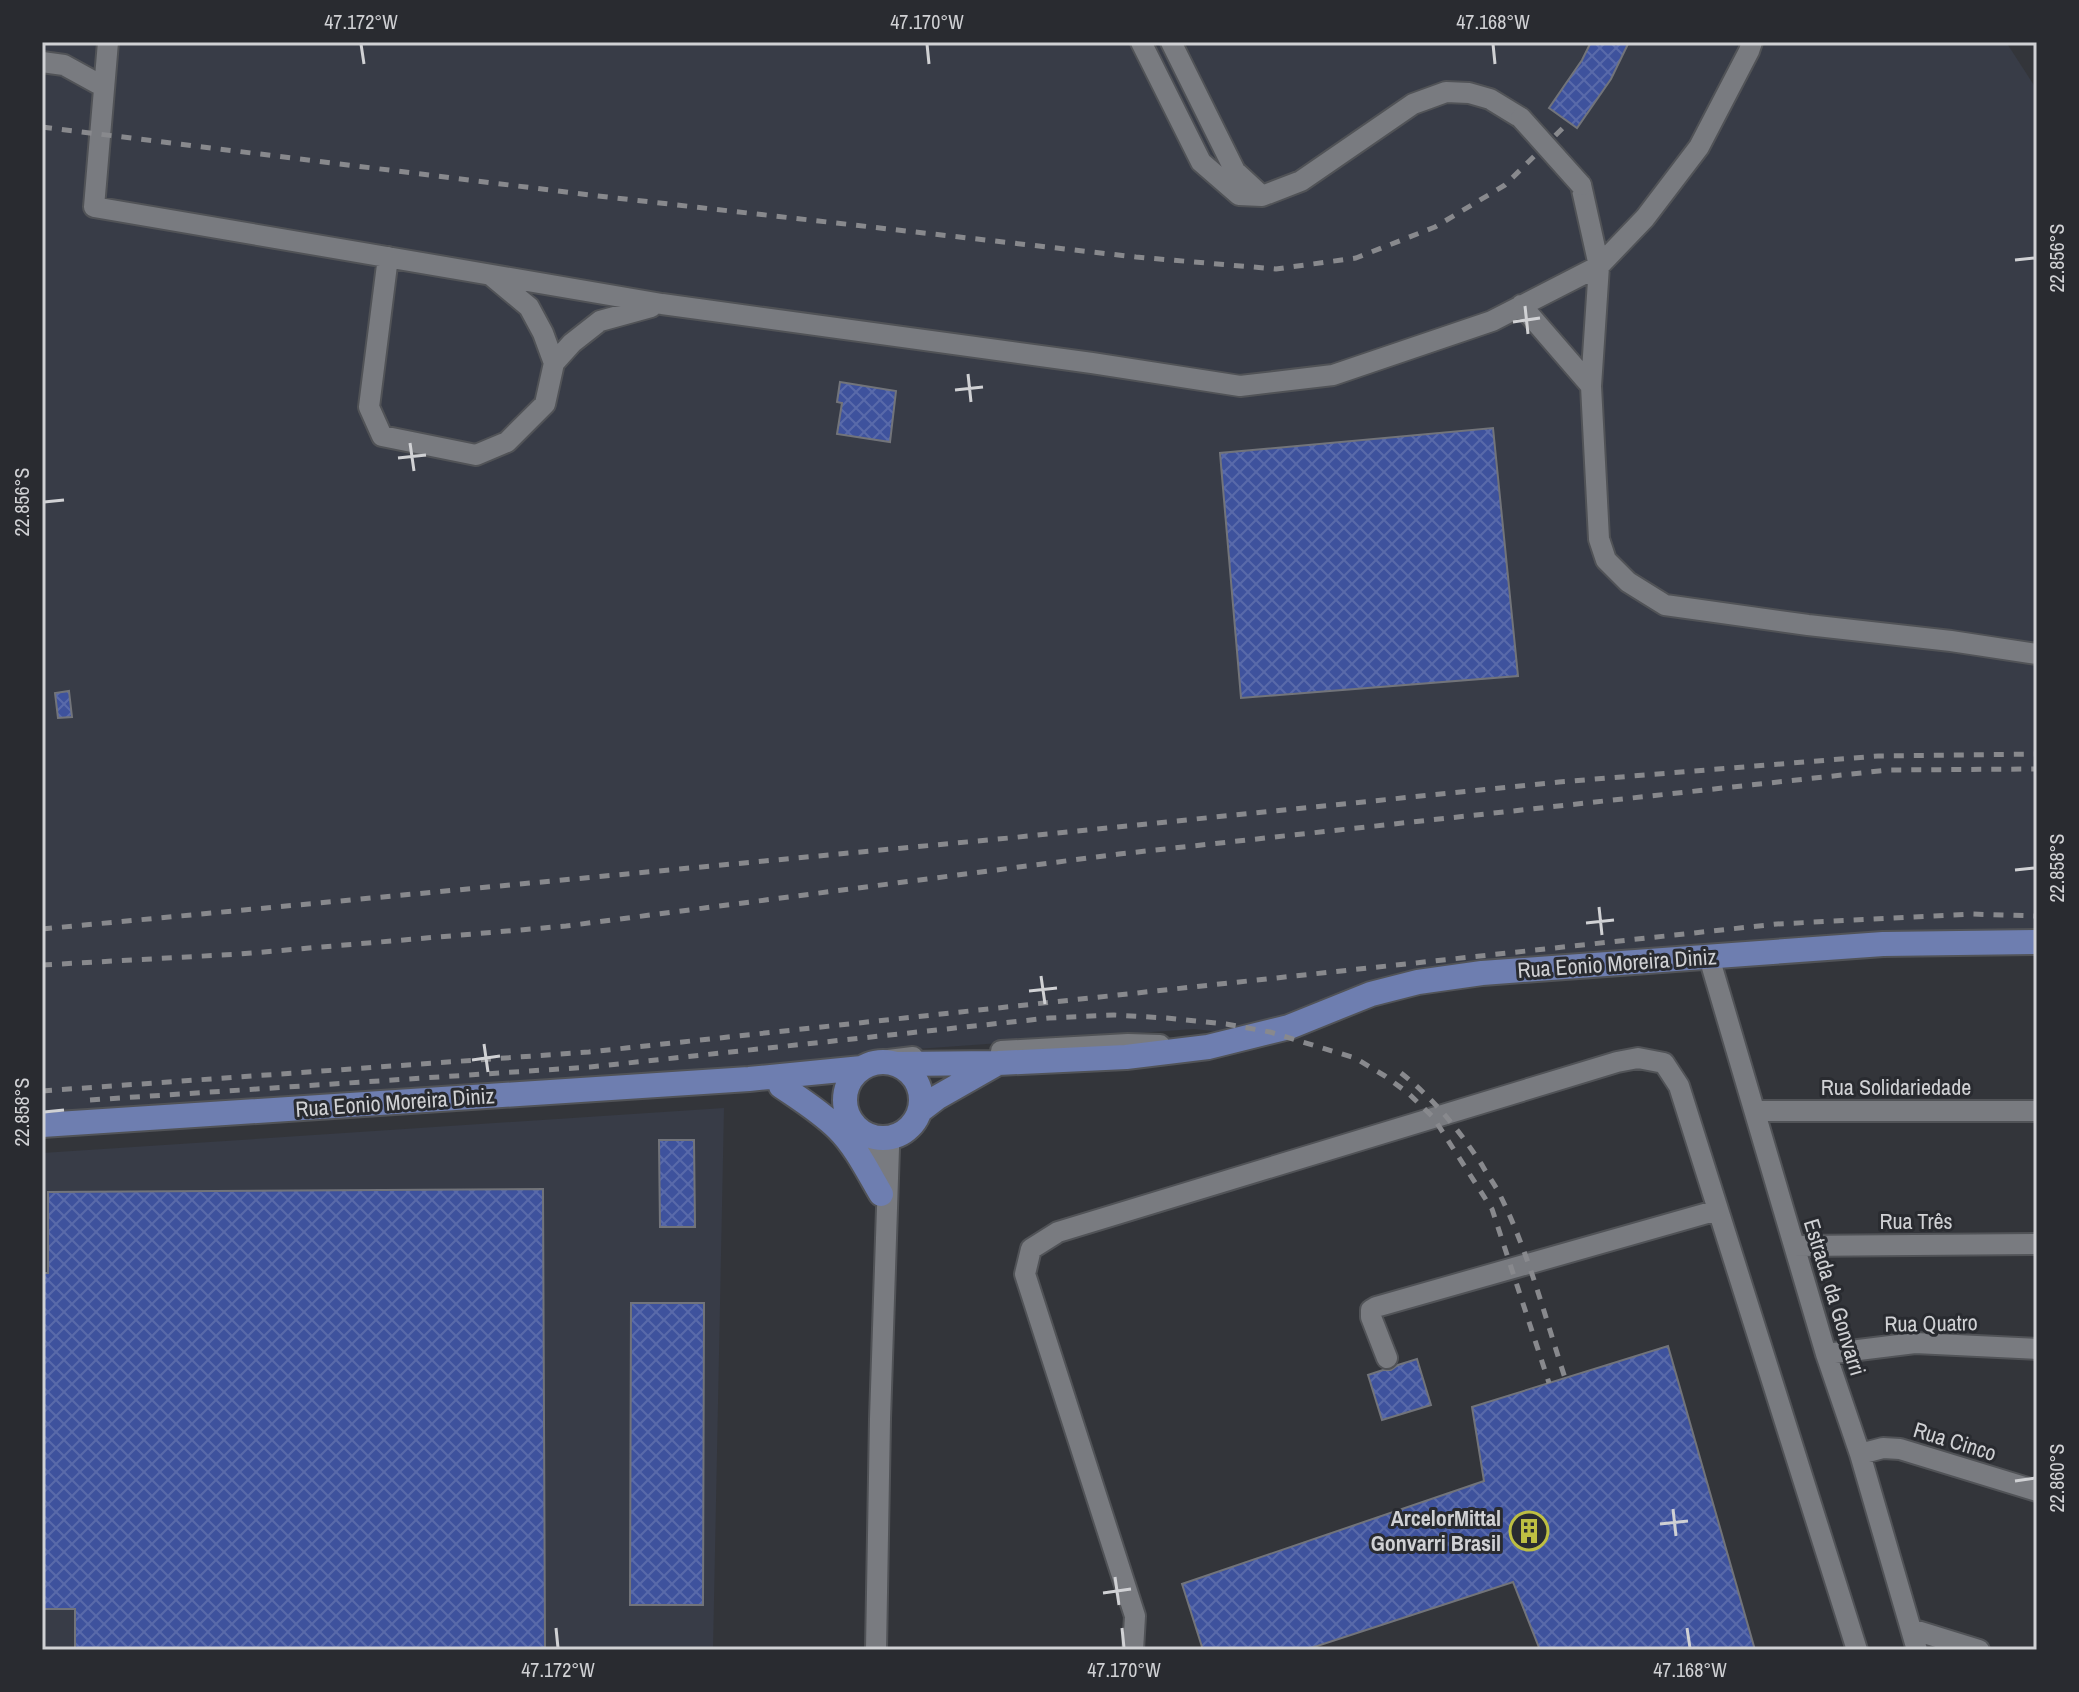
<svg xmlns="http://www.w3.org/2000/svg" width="2079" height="1692" font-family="'Archivo Narrow',sans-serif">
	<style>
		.built { fill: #383c47 }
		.building { fill: url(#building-cross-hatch); stroke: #72747a; stroke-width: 2 }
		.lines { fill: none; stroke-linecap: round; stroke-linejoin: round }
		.minor-casing { stroke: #515357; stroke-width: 24 }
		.major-casing { stroke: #515357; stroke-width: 28 }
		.minor { stroke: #797b80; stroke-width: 20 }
		.major { stroke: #6e7eb0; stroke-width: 24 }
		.rail { stroke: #88898d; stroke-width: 5; stroke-dasharray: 10 10; stroke-linecap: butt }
		.minor-bridge-casing { stroke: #515357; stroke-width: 24; stroke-linecap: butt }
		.minor-bridge { stroke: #797b80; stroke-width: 20 }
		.ticks { fill: none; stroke: #d0d1d4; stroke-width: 3 }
		.labels { text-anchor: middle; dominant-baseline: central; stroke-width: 6; stroke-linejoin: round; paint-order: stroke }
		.street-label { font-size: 22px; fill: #d0d1d4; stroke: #292b30 }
		.poi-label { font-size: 22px; font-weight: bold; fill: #d0d1d4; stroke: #292b30; text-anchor: end }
		.neatline { fill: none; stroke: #d0d1d4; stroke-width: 3 }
		.ticks-label { font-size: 20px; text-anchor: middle; fill: #d0d1d4 }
	</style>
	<defs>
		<pattern id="building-cross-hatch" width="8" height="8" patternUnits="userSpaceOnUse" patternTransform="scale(2)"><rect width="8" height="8" fill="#3e529d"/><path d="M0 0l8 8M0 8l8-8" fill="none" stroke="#596aaa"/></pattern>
	</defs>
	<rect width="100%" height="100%" fill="#33353a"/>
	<!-- built -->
	<path class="built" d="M42,42H2006L2037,90V934L1429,971L1239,1034L1194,1029L875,1052L853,1059L787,1065L42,1115Z
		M724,1108L713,1650H42V1153Z"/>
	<!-- building -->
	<path class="building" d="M1591,42H1629L1611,79L1577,128L1549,108L1582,60Z
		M840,382L896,391L890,442L837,434L842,403L837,402Z
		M1493,428L1518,676L1241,698L1220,453Z
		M69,691L72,717L58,718L55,693Z
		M659,1140H694L695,1227H660Z
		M543,1189L545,1650H75V1609H42V1273H48V1192Z
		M631,1303H704L703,1605H630Z
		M1668,1346L1755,1650H1540L1513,1582L1305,1650H1203L1182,1584L1484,1481L1472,1407Z
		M1417,1359L1431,1405L1382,1420L1368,1375L1383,1370H1391L1398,1365Z"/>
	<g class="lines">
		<!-- minor casing -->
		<g class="minor-casing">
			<path id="minor" d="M108,42L94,207L662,304L1092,363L1240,386L1333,375L1492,321L1599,266L1645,218L1699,147L1749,51L1752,42
				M1141,42L1201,162L1239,195L1262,196L1301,181L1413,104L1446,92L1469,93L1490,99L1521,118
				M1171,42L1235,171L1262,196
				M42,62L64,65L104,87
				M1581,185L1599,266L1591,386L1599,539L1606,560L1628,582L1665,605L1808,625L1951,641L2037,654
				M388,257L369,407L382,436L476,455L507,442L545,404L554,363L543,333L529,307L493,277
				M1521,305L1591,386
				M554,363L572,343L600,321L651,307
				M1709,957L1826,1354L1860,1454L1917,1650
				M1001,1051L1128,1044L1160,1045
				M880,1061L913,1057
				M1755,1111H2037
				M872,1137L879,1178
				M1795,1246L2037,1244
				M1826,1354L1915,1343L2037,1349
				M1387,1358L1371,1317V1310L1376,1307L1718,1210
				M1860,1454L1883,1448L1900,1449L2037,1491
				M1911,1629L1979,1650
				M876,1650L880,1419L889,1148L888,1138
				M1133,1650L1135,1616L1025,1274L1031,1249L1058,1232L1617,1062L1638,1058L1664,1063L1679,1086L1857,1650"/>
		</g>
		<!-- major casing -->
		<g class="major-casing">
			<path id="major" d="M845 1100a38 38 0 1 1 76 0a38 38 0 1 1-76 0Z
				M897,1064L998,1063L1126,1057L1208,1047L1289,1027L1371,994L1418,982L1482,973L1883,944L2037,942
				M781,1086C800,1099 821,1112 838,1129C856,1147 868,1172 881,1194
				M921,1110L938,1097L996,1064
				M42,1125L749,1079L862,1068"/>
		</g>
		<!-- minor -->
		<use href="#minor" class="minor"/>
		<!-- major -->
		<use href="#major" class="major"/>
		<!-- rail -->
		<path class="rail" d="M42,127L598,196L1136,257L1276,269L1356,258L1435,227L1505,185L1569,122
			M42,929L1009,838L1559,782L1878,756L2037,754
			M42,965L240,954L566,926L1119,854L1888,770L2037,769
			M1401,1073C1434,1099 1459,1130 1482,1165C1488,1176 1496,1186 1501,1197C1529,1254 1545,1317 1565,1378
			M42,1091L589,1052L1777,924L1971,914L2037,916
			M90,1100L590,1067L1049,1018L1114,1015L1167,1018L1226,1024L1270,1032L1355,1058L1385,1076L1408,1093L1433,1117L1492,1209L1549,1383"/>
		<!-- minor-bridge casing -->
		<g class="minor-bridge-casing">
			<path id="minor-bridge" d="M1521,118L1581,185"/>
		</g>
		<!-- minor-bridge -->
		<use href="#minor-bridge" class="minor-bridge"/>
	</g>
	<!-- ticks -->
	<path class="ticks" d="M361,44L364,64M927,44L929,64M1493,44L1495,64M2015,260L2035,258M1525,306L1528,334M1513,322L1540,318M968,374L971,402M955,390L983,387M410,443L414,471M398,458L426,455M44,502L64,500M2015,870L2035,868M1599,907L1602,935M1586,923L1614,920M1041,976L1045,1004M1029,991L1057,988M484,1044L488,1072M472,1060L500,1056M44,1112L64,1110M2015,1481L2035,1478M1673,1509L1676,1536M1660,1524L1688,1521M1115,1577L1119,1605M1103,1593L1131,1589M556,1628L558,1648M1122,1628L1124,1648M1687,1628L1690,1648"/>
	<!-- icons -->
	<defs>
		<g id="building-ring" transform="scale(2)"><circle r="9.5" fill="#292b30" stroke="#bebf42" stroke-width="1.5"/><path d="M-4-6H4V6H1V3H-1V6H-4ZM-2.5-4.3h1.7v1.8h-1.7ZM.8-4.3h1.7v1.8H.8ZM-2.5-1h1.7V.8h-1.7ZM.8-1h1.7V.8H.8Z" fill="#bebf42"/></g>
	</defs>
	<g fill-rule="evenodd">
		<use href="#building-ring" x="1529" y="1531"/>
	</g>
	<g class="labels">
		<!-- street labels -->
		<g class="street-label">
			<text transform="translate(1617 963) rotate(-4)">Rua Eonio Moreira Diniz</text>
			<text x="1896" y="1087">Rua Solidariedade</text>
			<text transform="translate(395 1102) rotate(-4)">Rua Eonio Moreira Diniz</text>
			<text x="1916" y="1221">Rua Três</text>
			<text transform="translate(1835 1297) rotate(73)">Estrada da Gonvarri</text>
			<text transform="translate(1931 1323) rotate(-1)">Rua Quatro</text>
			<text transform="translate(1955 1441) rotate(17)">Rua Cinco</text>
		</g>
		<!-- poi labels -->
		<g class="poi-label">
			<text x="1501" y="1518">ArcelorMittal<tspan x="1501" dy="25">Gonvarri Brasil</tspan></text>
		</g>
	</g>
	<!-- border -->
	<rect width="2079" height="1692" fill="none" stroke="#292b30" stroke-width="88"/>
	<rect x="44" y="44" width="1991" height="1604" class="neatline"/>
	<g class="ticks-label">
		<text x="361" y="29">47.172°W</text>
		<text x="927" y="29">47.170°W</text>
		<text x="1493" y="29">47.168°W</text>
		<text transform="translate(2057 258) rotate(-90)" y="7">22.856°S</text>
		<text transform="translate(22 502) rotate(-90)" y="7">22.856°S</text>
		<text transform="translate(2057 868) rotate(-90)" y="7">22.858°S</text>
		<text transform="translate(22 1112) rotate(-90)" y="7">22.858°S</text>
		<text transform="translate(2057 1478) rotate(-90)" y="7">22.860°S</text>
		<text x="558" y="1677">47.172°W</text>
		<text x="1124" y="1677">47.170°W</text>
		<text x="1690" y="1677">47.168°W</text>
	</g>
</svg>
